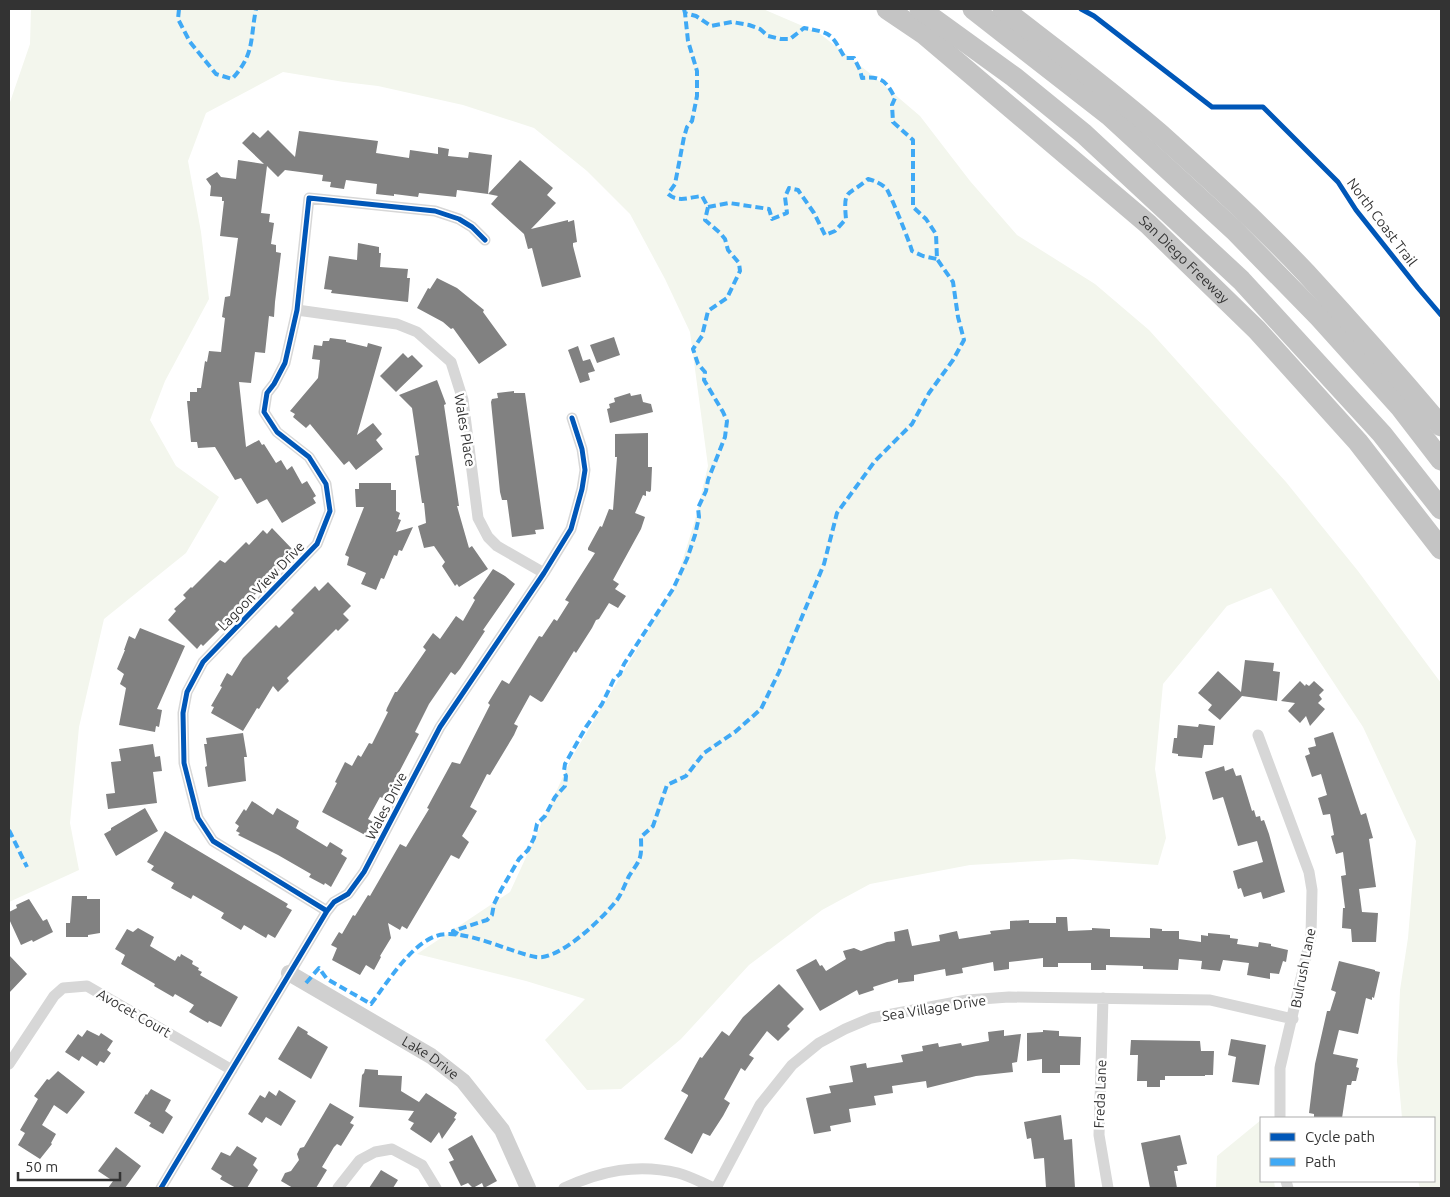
<svg xmlns="http://www.w3.org/2000/svg" width="1450" height="1197" font-family="Ubuntu,sans-serif">
	<style>
		.green { fill: #f3f6ed }
		.building { fill: #818181 }
		.lines { fill: none; stroke-linecap: round; stroke-linejoin: round }
		.street { stroke: #d7d7d7; stroke-width: 11 }
		.secondary { stroke: #d0d0d0; stroke-width: 16 }
		.highway { stroke: #c4c4c4; stroke-width: 21 }
		.quiet { stroke: #3fa9f5; stroke-width: 4; stroke-dasharray: 8 4; stroke-linecap: butt }
		.cycleway-casing { stroke: #fff; stroke-width: 8 }
		.cycleway { stroke: #0057b8; stroke-width: 5 }
		.labels { text-anchor: middle; dominant-baseline: central; stroke-width: 5; stroke-linejoin: round; paint-order: stroke }
		.street-label { font-size: 14px; fill: #333; stroke: #fff }
	</style>
	<rect width="100%" height="100%" fill="#fff"/>
	<!-- green -->
	<path class="green" d="M31,9H763L819,33L872,75L920,116L970,181L1017,235L1095,284L1149,330L1286,482L1358,571L1441,683V1188H1420L1418,1181H1434V1118H1402L1397,1061L1400,990L1408,938L1416,841L1363,727L1271,588L1227,606L1163,684L1155,769L1166,838L1158,865L1073,859L970,865L870,884L822,910L749,965L681,1039L621,1089L587,1090L545,1040L585,999L526,981L417,954L510,892L572,757L674,588L695,520L708,466L690,332L665,279L630,214L587,171L534,128L463,105L378,86L344,82L283,72L206,113L188,161L201,232L209,299L165,381L150,420L176,466L219,497L186,553L104,619L79,727L70,823L79,870L9,902V105L30,44Z
		M1261,1120V1181H1274L1275,1188H1216L1217,1156Z"/>
	<!-- building -->
	<path class="building" d="M268,130L295,157L299,131L378,141L376,153L409,158L410,150L438,154V147L449,149L448,156L468,158L469,152L492,155L488,194L457,190L456,197L419,193L418,197L394,194V196L376,194L377,184L346,180L344,189L330,187L331,182L322,181L323,175L285,170L278,177L267,166L261,213L270,214L269,222L274,223L271,244L276,245V252L281,253L275,302L274,317L269,316L265,353L255,352L251,383L239,382L246,447L259,440L262,445L264,444L276,463L281,460L287,470L292,466L302,484L307,481L316,496L313,498L316,503L282,523L267,499L257,504L241,478L235,480L215,447L198,448L197,442H191L187,401H190V392H197V388H201L205,361L207,362L209,351L221,352L225,318L222,317L225,297L230,296L238,238L220,236L224,201H222V197L210,196L211,186L206,179L217,172L221,177L236,179L238,160L264,164L242,143L253,132L260,138Z
		M520,160L553,188L547,195L556,203L531,229L568,220V222L574,220L577,242L573,243V246L581,277L542,287L532,248L528,249L524,234L491,204L498,196L488,194Z
		M358,243L379,247V253H381L380,267L408,269L407,278H410L408,302L331,293L332,290L324,289L329,256L357,260Z
		M437,278L457,288L484,310L483,312L507,345L479,364L453,328L451,329L443,322L417,308L428,288L430,289Z
		M614,337L620,355L597,363L590,345Z
		M330,338L346,340V342L367,347L368,343L382,347L357,435L373,423L382,434L376,440L383,449L356,470L349,461L344,465L310,424L306,428L293,417L295,414L290,411L318,378L320,360L312,359L314,345L322,346L323,341H329Z
		M578,346L583,361L590,359L595,371L588,373L590,380L580,383L568,350Z
		M403,353L408,358L412,355L423,366L396,392L380,376Z
		M437,380L446,404L444,405L459,506H457L469,548L472,546L488,569L459,587L457,584L455,586L442,566L445,562L434,546L424,548L418,526L426,523L424,503H422L415,456L419,455L412,408L399,395Z
		M514,391V393H525L544,529L535,530L536,534L512,537L507,500H502L500,492L491,402L492,399L498,398L497,393Z
		M630,393L631,396L641,394L643,402L651,404L653,412L610,423L607,409L610,408L609,404L615,402L614,398Z
		M648,433V467H652L651,490L650,492L646,491V496L643,495L635,513L645,517L641,529L613,580L619,584L615,589L626,596L618,608L609,603L599,619L596,620L592,628L576,653L574,651L543,701L541,702L530,695L514,724L518,726L514,735L490,775L487,774L470,807L477,811L462,836L469,842L459,859L451,855L407,929L402,926L400,930L388,923L391,938L380,956L381,957L374,970L366,965L360,975L332,960L337,948L331,945L339,932L342,934L353,915L355,916L368,895L370,896L400,844L406,847L429,809L427,808L452,762L460,764L490,705L488,703L502,680L509,684L539,636L542,637L554,619L557,621L569,602L565,600L595,553L588,550V548L600,526L602,527L609,509L613,510L617,457H615V434Z
		M359,483H391V490H396V511L400,513L398,519L401,520L396,532L413,527L402,551L399,550L397,556L394,555L384,579L381,578L376,590L361,584L366,573L347,565L349,557L345,555L364,507H356L355,489H359Z
		M272,528L295,552L290,556L292,558L203,646L201,644L197,649L168,620L176,611L174,609L186,598L183,595L191,587L192,588L220,560L225,563L246,542L249,545L263,530L267,534Z
		M493,569L505,576L515,584L483,630L485,631L460,669L455,675L451,672L429,704L415,732L419,734L385,799L380,797L368,819L373,822L365,835L322,812L337,783L335,782L345,762L352,766L358,755L361,757L369,743L372,744L388,712L386,711L387,708L395,692H397L426,650L423,647L433,633L440,639L456,616L463,621L475,600L473,598Z
		M328,582L351,606L343,614L349,620L338,631L336,629L287,678L289,681L278,692L273,686L259,709L257,708L243,731L211,713L214,707L211,706L222,687L220,686L227,673L232,676L243,658L276,625L279,628L294,613L291,610L315,586L319,591Z
		M140,628L185,646L157,709L162,710L159,727L156,726L155,732L119,725L126,688L120,684L124,674L117,669L125,650H124L129,636L135,639Z
		M1245,660L1274,663L1273,671L1280,672L1277,701L1242,696L1220,720L1208,710L1212,705L1198,693L1218,671L1241,692Z
		M1300,681L1305,686L1306,684L1309,686L1314,681L1324,690L1319,695L1322,699L1318,703L1325,709L1310,726L1306,716L1300,723L1288,711L1295,703L1281,701Z
		M1199,724L1215,726L1213,745H1204L1202,758L1178,756V754L1172,753L1174,738H1177L1178,725L1198,727Z
		M1333,732L1361,815L1366,813L1373,838L1369,839L1376,887L1359,889L1362,912L1378,913L1376,942H1352L1351,929L1342,928L1343,908H1345L1341,876L1346,875L1343,852L1336,854L1331,836L1334,835L1330,814L1323,815L1318,798L1327,795L1321,774L1312,777L1305,756L1310,754L1308,748L1316,746L1314,738Z
		M243,733L247,757H244L246,781L208,787L205,767L207,766L204,744H207L206,738Z
		M153,744L155,757L160,756L162,771L153,772L157,803L108,809L106,794L115,793L111,762L121,761L119,749Z
		M1224,766L1225,771L1233,768L1236,776L1241,775L1252,811L1254,810L1256,817L1260,816L1261,821L1264,820L1269,834L1285,892L1263,899L1261,892L1244,897L1241,888L1238,889L1233,871L1263,862L1257,841L1238,846L1223,797L1213,800L1205,772Z
		M252,801L273,815L277,808L299,821L296,828L327,847L330,842L343,850L341,854L347,858L331,887L325,883L324,885L309,877L311,874L278,855L238,835L240,833L236,831L239,826L235,823L244,809L246,811Z
		M145,808L158,831L116,856L104,834L111,830V828Z
		M165,831L288,904L286,907L292,910L275,938L268,934L266,938L244,925L241,930L221,918L224,913L193,895L191,899L171,888L174,883L151,870L154,866L147,862Z
		M72,896H87V899H100V933L88,935V937H66V923H70Z
		M29,899L43,921L47,919L53,932L33,942L32,940L21,945L9,919V912L17,908L16,905Z
		M1056,917H1067L1068,931L1092,930V928L1110,929V937L1150,938V928L1162,929V931H1179V939L1201,942V935L1208,936V933L1230,935V938L1238,939L1237,944L1258,947L1259,942L1271,944V946L1288,950L1286,962L1283,961L1279,974L1270,973V979L1247,975L1249,963L1223,960L1220,971L1201,969L1202,961L1179,959L1178,970L1143,969V966L1106,965V970H1091V963H1058V967H1043V958L1009,962V969L994,971L993,962L962,968L963,973L946,976L945,969L914,975V981L898,983V979L873,987L874,990L859,995L857,990L820,1011L796,970L816,959L820,966L822,965L826,971L846,959L843,951L854,948L861,951L887,942L895,941L894,932L908,929L912,946L940,941L939,935L957,931L959,939L991,934L990,931L1010,929V921L1029,920V923H1056Z
		M138,928L154,937L150,946L175,961L178,956L180,957L181,954L193,961L192,964L199,968L198,970L202,972L200,975L238,997L221,1027L209,1021L208,1023L189,1012L194,1005L175,994L173,997L154,986L155,984L121,964L125,955L115,949L127,929L133,932Z
		M9,955L27,974L9,993Z
		M1339,961L1375,970V971L1380,972L1374,998L1372,997V1000L1366,998L1358,1034L1339,1030L1333,1054L1358,1059L1356,1067L1359,1068L1356,1081H1352L1351,1085H1347L1342,1118H1314V1114L1309,1113L1315,1064L1327,1011H1330L1336,992L1331,990Z
		M779,984L804,1009L787,1026L790,1029L778,1041L767,1031L749,1055L754,1058L745,1071L741,1068L724,1099L730,1103L723,1116L710,1136L703,1133L692,1154L664,1139L688,1096V1095L681,1091L700,1057L702,1058L722,1031L729,1036L743,1017Z
		M298,1026L308,1032L307,1034L328,1047L311,1079L278,1059Z
		M87,1030L99,1036L101,1033L113,1041L107,1050L111,1053L104,1063L100,1061L97,1066L82,1056L79,1061L65,1052L78,1034L82,1037Z
		M1004,1030V1036L1021,1034L1017,1062L1012,1063L1013,1072L976,1076L927,1088L926,1081L892,1086L893,1093L874,1096L876,1105L849,1109L851,1122L830,1126L831,1131L814,1134L806,1098L831,1093L829,1086L853,1082L850,1066L866,1063L867,1068L903,1062L901,1055L923,1051L922,1046L938,1043L939,1047L961,1043L962,1046L989,1041L988,1032Z
		M1043,1030L1059,1031V1036L1081,1037L1080,1065H1060V1073H1042V1059L1027,1061V1033L1043,1032Z
		M1231,1039L1266,1045L1259,1085L1232,1082L1236,1057L1228,1055Z
		M1131,1040L1200,1041L1201,1051H1214L1213,1075H1205V1076H1165V1080H1160V1087H1147V1081H1137L1138,1055H1130Z
		M365,1069L378,1070V1075L402,1076L401,1091L419,1102L426,1093L457,1113L454,1118L456,1119L442,1139L439,1132L431,1143L410,1129L414,1123L408,1120L414,1111L359,1107L362,1075L364,1073Z
		M58,1071L85,1092L67,1114L54,1105L42,1125L56,1134L51,1143L52,1144L40,1159L18,1145L25,1133L20,1130L38,1099L34,1096L47,1079L49,1080Z
		M151,1089L171,1100L165,1111L173,1117L163,1134L149,1126L151,1123L134,1113L146,1094L147,1095Z
		M279,1090L296,1101L281,1126L266,1117L262,1123L248,1114L260,1095L265,1098L269,1091L276,1096Z
		M330,1103L354,1117L350,1123L354,1125L341,1146L337,1144L334,1147L322,1167L327,1170L316,1188H293L281,1181L285,1173L291,1171L299,1160L297,1154L300,1148L304,1147Z
		M1061,1115L1064,1140L1072,1139L1075,1188H1046L1044,1158L1034,1159L1031,1138L1027,1139L1024,1122Z
		M472,1135L497,1181L484,1188L482,1183L473,1188L468,1183L461,1186L449,1162L454,1160L448,1149Z
		M1180,1135L1187,1164L1177,1166L1178,1171H1174L1177,1188H1150L1141,1143Z
		M237,1146L257,1158L253,1165L258,1170L247,1188H236L220,1179L222,1176L211,1169L221,1152L230,1156Z
		M116,1147L141,1166L125,1188H108L113,1181L98,1171Z
		M381,1170L398,1180L393,1188H369Z"/>
	<g class="lines">
		<!-- street -->
		<path class="street" d="M297,310L397,324L417,332L451,362L463,400L478,518L488,537L497,546L544,573
			M1258,735L1309,872L1312,890L1311,936L1280,1068V1118
			M327,911L213,841L198,818L184,763L183,713L187,692L203,662L317,544L330,511L326,484L309,457L277,432L264,412L267,393L274,384L285,363L297,310L309,198L435,211L459,219L472,227L485,240
			M1103,998L1099,1135L1108,1188
			M9,1064L54,996L63,988L87,986L232,1070
			M1286,1181L1288,1188
			M161,1188L327,911L334,902L348,894L364,872L440,727L544,573L571,529L582,489L585,470L582,449L572,418
			M338,1188L360,1160L375,1152L392,1149L422,1165L436,1188
			M564,1188C601,1171 637,1163 678,1173C690,1176 702,1183 714,1188
			M716,1188L760,1105L792,1065L819,1043L845,1029L871,1018L967,1000L1009,997L1210,1000L1293,1019"/>
		<!-- secondary -->
		<path class="secondary" id="s1" d="M289,973L431,1056L463,1081L502,1130L528,1188"/>
		<!-- highway -->
		<g class="highway">
			<path id="s2" d="M887,9L924,34L1148,224L1257,330L1358,442L1441,549"/>
			<path d="M920,9L1014,77L1084,134L1241,280L1382,434L1441,509"/>
			<path d="M973,9L1110,116L1234,230L1320,318L1401,408L1441,460"/>
			<path d="M1003,9C1056,50 1110,90 1160,134C1210,179 1260,224 1306,273C1352,323 1397,374 1441,426"/>
		</g>
		<!-- quiet -->
		<path class="quiet" d="M179,9L178,19L190,42L216,74L232,79C255,54 250,39 256,9
			M708,207L729,203L769,209L772,219L787,213L785,197L789,188L798,190L814,213L825,235L835,231L846,219C843,187 848,197 868,179C875,181 880,183 886,188C890,193 910,243 912,251L923,256L937,259
			M9,830L27,867
			M458,934L453,931L487,920L492,915L494,904L501,890L519,859L528,850L534,838L537,824L545,816L555,797L565,786L566,776L564,771L565,764L586,727L602,704L614,679L620,674L624,664L673,589L687,559L695,535L699,517L698,508L706,491L708,480L725,437L727,421L723,412L704,380L705,372L698,364L693,349L702,336L708,311L727,298L740,271L739,263L728,250L725,239L720,233L705,220L708,207L702,196C690,197 678,203 668,194L675,184L684,137L687,127L692,121L697,96V71L688,41L685,13
			M306,983L319,968L327,979L371,1004C387,983 410,945 436,936C462,927 509,952 536,957C559,961 603,918 617,900C622,893 625,884 629,876C632,871 637,865 639,860C642,854 641,844 641,837L653,826L667,785L686,776L704,753L735,732L761,709L779,672L824,564L837,513L875,461L912,424L929,393L953,360L964,340L958,317L953,282L937,259L936,234L926,219L913,207V140L893,122L892,105L895,98C886,81 882,76 862,78L860,70L854,58H845C831,34 833,33 804,28L790,39H781L768,36L760,29L749,25L732,22L711,26L696,16L685,13L684,9"/>
		<!-- cycleway casing -->
		<g class="cycleway-casing">
			<path id="cycleway" d="M1081,9L1094,16L1212,107H1263L1338,182L1356,210L1418,288L1441,315
				M327,911L213,841L198,818L184,763L183,713L187,692L203,662L317,544L330,511L326,484L309,457L277,432L264,412L267,393L274,384L285,363L297,310L309,198L435,211L459,219L472,227L485,240
				M161,1188L327,911L334,902L348,894L364,872L440,727L544,573L571,529L582,489L585,470L582,449L572,418"/>
		</g>
		<!-- cycleway -->
		<use href="#cycleway" class="cycleway"/>
	</g>
	<g class="labels">
		<!-- street labels -->
		<g class="street-label">
			<text transform="translate(1382 222) rotate(53)">North Coast Trail</text>
			<text stroke="none"><textPath href="#s2" startOffset="389">San Diego Freeway</textPath></text>
			<text transform="translate(465 430) rotate(81)">Wales Place</text>
			<text transform="translate(261 586) rotate(-46)">Lagoon View Drive</text>
			<text transform="translate(386 806) rotate(-63)">Wales Drive</text>
			<text transform="translate(1303 968) rotate(-79)">Bulrush Lane</text>
			<text transform="translate(934 1008) rotate(-9)">Sea Village Drive</text>
			<text transform="translate(134 1013) rotate(30)">Avocet Court</text>
			<text stroke="none"><textPath href="#s1" startOffset="165">Lake Drive</textPath></text>
			<text transform="translate(1100 1094) rotate(-88)">Freda Lane</text>
		</g>
	</g>
	<!-- border -->
	<rect width="1450" height="1197" fill="none" stroke="#333333" stroke-width="20"/>
	<!-- legend -->
	<rect x="1260" y="1117" width="175" height="65" fill="#ffffff" stroke="#adadad"/>
	<rect x="1270" y="1133" width="25" height="8" fill="#0057b8" stroke="#adadad"/>
	<text x="1305" y="1142" font-size="15" fill="#333333">Cycle path</text>
	<rect x="1270" y="1158" width="25" height="8" fill="#3fa9f5" stroke="#adadad"/>
	<text x="1305" y="1167" font-size="15" fill="#333333">Path</text>
	<!-- scale -->
	<path d="M18 1172v8h102v-8" fill="none" stroke="#333333" stroke-width="2.5"/>
	<text x="25" y="1172" font-size="15" fill="#333333" stroke="#ffffff" stroke-width="4" paint-order="stroke">50 m</text>
</svg>
